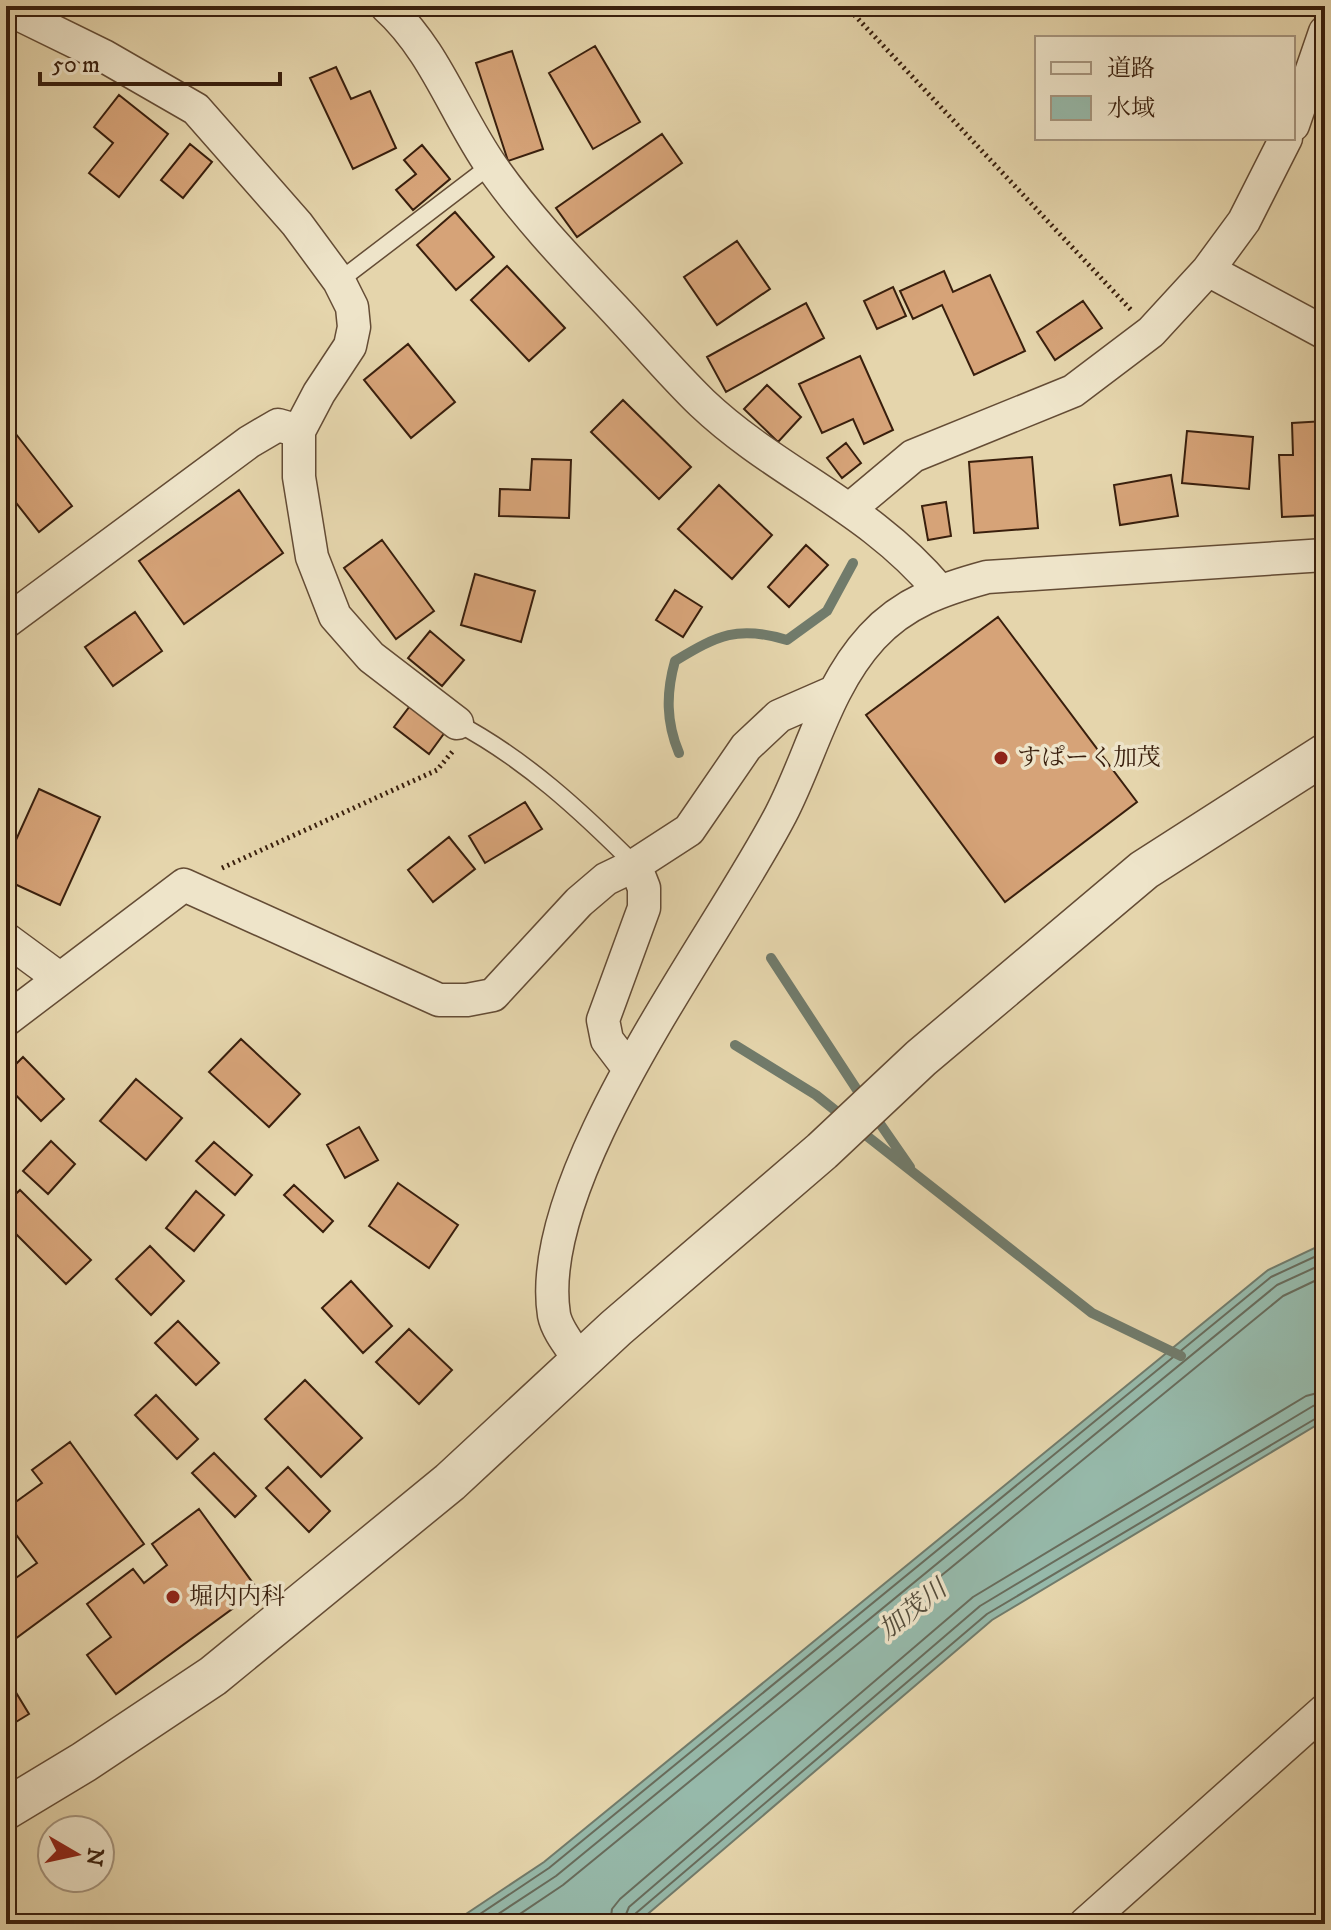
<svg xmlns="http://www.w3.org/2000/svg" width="1331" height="1930" font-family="'IM FELL DW Pica','Noto Serif JP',serif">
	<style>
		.water { fill: #96b9aa; stroke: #717b6b; stroke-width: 2 }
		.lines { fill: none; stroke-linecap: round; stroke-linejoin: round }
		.shore { stroke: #686c5c; stroke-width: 2 }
		.stream { stroke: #717b6b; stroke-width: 10 }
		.building { fill: #d6a378; stroke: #391f0d; stroke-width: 2 }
		.service-casing { stroke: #644c35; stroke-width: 19 }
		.minor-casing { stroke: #644c35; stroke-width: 35 }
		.tertiary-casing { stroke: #644c35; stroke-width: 43 }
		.path { stroke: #391f0d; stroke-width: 5; stroke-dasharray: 2 4; stroke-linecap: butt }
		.service { stroke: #eee4c9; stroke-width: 16 }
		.minor { stroke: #eee4c9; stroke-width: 32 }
		.tertiary { stroke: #eee4c9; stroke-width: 40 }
		.poi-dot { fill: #8f2418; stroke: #eee4c9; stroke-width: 3 }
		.labels { text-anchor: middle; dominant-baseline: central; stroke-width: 7; stroke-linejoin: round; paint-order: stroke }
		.poi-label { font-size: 24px; fill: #391f0d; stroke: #eee4c9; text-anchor: start }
		.water-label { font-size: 26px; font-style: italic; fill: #554d3c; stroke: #eee4c9 }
	</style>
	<rect width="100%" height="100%" fill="#e5d5ac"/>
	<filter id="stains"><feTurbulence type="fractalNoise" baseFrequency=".0025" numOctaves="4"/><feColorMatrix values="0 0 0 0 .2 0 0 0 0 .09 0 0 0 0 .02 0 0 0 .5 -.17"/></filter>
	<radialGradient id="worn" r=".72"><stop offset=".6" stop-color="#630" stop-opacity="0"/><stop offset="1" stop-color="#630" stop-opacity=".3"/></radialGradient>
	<!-- water -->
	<path class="water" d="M1325,1243V1420L992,1620L636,1924H451L544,1862L1268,1270Z"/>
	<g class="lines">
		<!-- shore -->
		<path class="shore" d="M465,1924L549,1868L1271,1277L1325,1252
			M483,1924L556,1876L1277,1285L1325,1263
			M505,1924L563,1885L1283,1296L1325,1276
			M610,1924L612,1909L620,1899L973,1597L1306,1396L1325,1391
			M622,1924L629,1907L980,1606L1313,1406L1325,1403
			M632,1924L635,1914L987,1614L1325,1413"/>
		<!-- stream -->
		<path class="stream" d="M679,753C666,722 666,693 675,661C718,635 738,625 787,640L827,611L853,563
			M771,958L865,1102
			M735,1045L816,1095L846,1119
			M874,1115L910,1167
			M858,1129L1092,1313L1181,1356"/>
	</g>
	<!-- building -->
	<path class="building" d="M595,46L640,122L593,149L549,73Z
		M512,51L543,149L508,161L476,63Z
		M336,67L351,99L370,91L396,148L353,169L310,78Z
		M119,95L168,134L119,197L89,173L113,143L94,127Z
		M662,134L682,163L577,237L556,208Z
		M190,144L212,162L183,198L161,180Z
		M422,145L450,179L413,210L396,190L416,174L404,160Z
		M455,212L494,257L456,290L417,245Z
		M737,241L770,289L717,325L684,277Z
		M507,266L565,328L529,361L471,300Z
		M944,271L953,292L990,275L1025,351L974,375L942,305L913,319L900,291Z
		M893,287L906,316L877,329L864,301Z
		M1083,301L1102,328L1055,360L1037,332Z
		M806,303L824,338L726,392L707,357Z
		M408,344L455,402L411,438L364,380Z
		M860,356L893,430L864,444L853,419L822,433L799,384Z
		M767,385L801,417L778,442L744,409Z
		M623,400L691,467L659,499L591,432Z
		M1325,421V515L1282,517L1279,455H1293L1292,423Z
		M12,429L72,506L39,532L6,490V434Z
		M1187,431L1253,437L1249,489L1182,483Z
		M846,443L861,463L842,478L827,458Z
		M1032,457L1038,528L974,533L969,462Z
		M532,459L571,460L569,518L499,516L500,489L530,490Z
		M1171,475L1178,516L1120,525L1114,485Z
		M719,485L772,535L732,579L678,529Z
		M239,490L283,553L184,624L139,561Z
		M946,502L951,536L928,540L922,506Z
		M382,540L434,611L396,639L344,568Z
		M806,545L828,565L789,607L768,587Z
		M475,574L535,591L521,642L461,625Z
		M675,590L702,607L683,637L656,620Z
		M135,612L162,651L113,686L85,647Z
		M998,617L1137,802L1005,902L866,715Z
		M430,631L464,660L442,686L408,658Z
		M413,702L448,728L429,754L394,727Z
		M39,789L100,817L60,905L6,880V862Z
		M525,802L542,829L485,863L469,836Z
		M449,837L475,869L433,902L408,870Z
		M241,1039L300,1094L269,1127L209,1072Z
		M23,1057L64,1099L41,1121L6,1085V1074Z
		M136,1079L182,1118L146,1160L100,1121Z
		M6,1124L14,1132L6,1140Z
		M359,1127L378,1160L345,1178L327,1145Z
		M51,1141L75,1164L48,1194L23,1171Z
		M214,1142L252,1175L235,1195L196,1161Z
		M398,1183L458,1225L429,1268L369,1226Z
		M294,1185L333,1221L323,1232L284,1195Z
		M20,1190L91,1260L66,1284L6,1224V1203Z
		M196,1191L224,1215L194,1251L166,1228Z
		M150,1246L184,1281L151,1315L116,1279Z
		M351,1281L392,1326L363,1353L322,1308Z
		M178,1321L219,1363L196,1385L155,1343Z
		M409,1329L452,1370L419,1404L376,1362Z
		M305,1380L362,1438L321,1477L265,1419Z
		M156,1395L198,1439L177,1459L135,1415Z
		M70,1442L144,1544L15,1639L6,1626V1585L37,1563L6,1521V1509L42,1483L32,1470Z
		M214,1453L256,1496L235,1517L192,1473Z
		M288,1467L330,1511L309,1532L266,1488Z
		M199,1509L258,1590L116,1694L87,1655L111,1637L87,1604L133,1569L144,1583L167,1565L152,1544Z
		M6,1676L29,1714L6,1728Z"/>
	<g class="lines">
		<!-- service casing -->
		<g class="service-casing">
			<path id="service" d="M339,281L491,165
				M457,723C525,759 581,811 635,865"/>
		</g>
		<!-- minor casing -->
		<g class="minor-casing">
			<path id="minor" d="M386,6C435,50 455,114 492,167C529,220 575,267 619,314C646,343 673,375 702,403C777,474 869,506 939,590
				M6,8L104,56L196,109L297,224L339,281L352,307L354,327L350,346L319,393L299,431V477L312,557L335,616L371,657L457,723
				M1293,125L1325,32
				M1208,270L1325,333
				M851,508L913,456L1073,391L1151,332L1208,270L1244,221L1286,138
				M6,622L249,442L278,425L299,431
				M6,939L59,978
				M6,1020L184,885L439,1000H467L493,995L579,902L606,879L635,865L689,830L746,747L779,716L834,692
				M629,1069L607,1040L603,1020L644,908V888L635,865
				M581,1362C572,1348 557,1331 554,1315C532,1176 717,938 781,814C811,756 826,687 872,637C904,602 943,589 987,577L1325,555
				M1085,1924L1325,1710"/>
		</g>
		<!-- tertiary casing -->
		<g class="tertiary-casing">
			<path id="tertiary" d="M6,1809L84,1762L213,1676L450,1482L616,1328L822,1151L921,1058L1144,870L1325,754"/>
		</g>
		<!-- path -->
		<path class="path" d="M846,6L1132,311
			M222,868L437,770L453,751"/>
		<!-- service -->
		<use href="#service" class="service"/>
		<!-- minor -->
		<use href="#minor" class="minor"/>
		<!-- tertiary -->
		<use href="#tertiary" class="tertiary"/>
	</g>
	<!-- markers -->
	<g class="poi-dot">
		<circle cx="1001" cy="758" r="8"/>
		<circle cx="173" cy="1597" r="8"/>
	</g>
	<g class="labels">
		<!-- poi labels -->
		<g class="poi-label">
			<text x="1017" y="758">すぱーく加茂</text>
			<text x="189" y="1597">堀内内科</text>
		</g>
		<!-- water labels -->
		<g class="water-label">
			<text transform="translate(913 1610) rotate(-38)">加茂川</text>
		</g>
	</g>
	<!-- margin -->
	<rect width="1331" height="1930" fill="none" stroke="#e5d5ac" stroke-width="32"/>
	<rect x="8" y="8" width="1315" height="1914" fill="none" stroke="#391f0d" stroke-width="4"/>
	<rect x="16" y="16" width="1299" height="1898" fill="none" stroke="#391f0d" stroke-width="2"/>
	<!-- legend -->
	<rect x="1035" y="36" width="260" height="104" fill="#eee4c9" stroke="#a6957e" stroke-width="2"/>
	<rect x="1051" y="62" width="40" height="12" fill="#eee4c9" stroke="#a6957e" stroke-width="2"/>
	<text x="1107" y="76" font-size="24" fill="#391f0d">道路</text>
	<rect x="1051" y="96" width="40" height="24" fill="#96b9aa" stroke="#a6957e" stroke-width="2"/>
	<text x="1107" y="116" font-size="24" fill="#391f0d">水域</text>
	<!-- north arrow -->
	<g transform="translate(76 1854) rotate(99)"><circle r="38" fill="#eee4c9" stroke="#a6957e" stroke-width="2"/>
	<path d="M0-6L14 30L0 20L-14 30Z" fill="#8f2418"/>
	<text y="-12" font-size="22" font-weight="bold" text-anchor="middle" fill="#391f0d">N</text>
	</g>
	<!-- scale -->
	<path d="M40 72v12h240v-12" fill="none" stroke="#391f0d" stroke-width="4"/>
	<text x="52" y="72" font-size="24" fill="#391f0d" stroke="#eee4c9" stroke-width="6" paint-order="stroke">50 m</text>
	<rect width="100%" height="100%" filter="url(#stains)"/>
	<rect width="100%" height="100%" fill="url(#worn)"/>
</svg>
